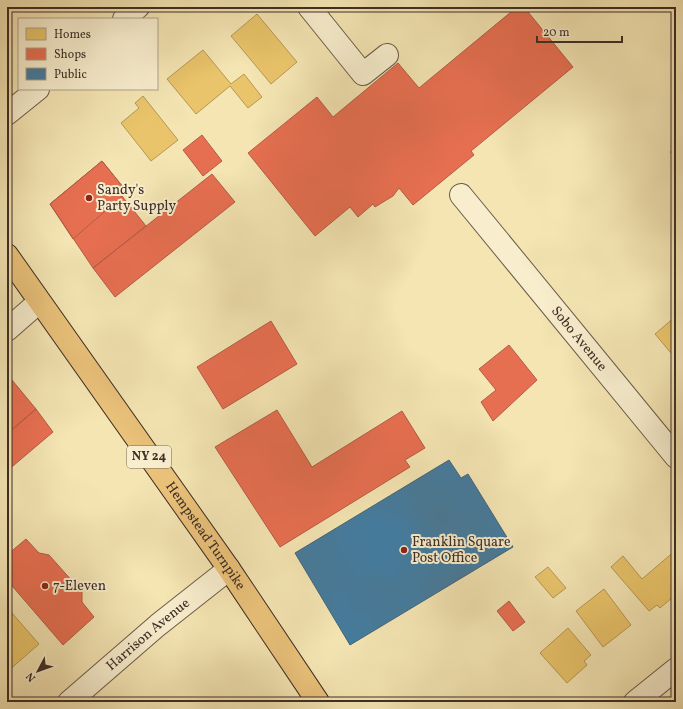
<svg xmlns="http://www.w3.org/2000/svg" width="683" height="709" font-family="Vollkorn,serif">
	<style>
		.homes { fill: #e9c46a; stroke: #b59756 }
		.shops { fill: #e76f51; stroke: #b45c44 }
		.public { fill: #457b9d; stroke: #436479 }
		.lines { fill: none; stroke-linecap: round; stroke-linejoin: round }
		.minor-casing { stroke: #6b5c49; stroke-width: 24 }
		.major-casing { stroke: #3d2e26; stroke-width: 24 }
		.minor { stroke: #f8eece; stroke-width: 22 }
		.major { stroke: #eac27a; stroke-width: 22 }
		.poi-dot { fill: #8f2418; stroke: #f8eece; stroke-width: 1.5 }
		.labels { text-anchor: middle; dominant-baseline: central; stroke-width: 4; stroke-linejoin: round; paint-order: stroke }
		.shield { fill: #f8eece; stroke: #756858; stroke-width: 1 }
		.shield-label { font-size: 13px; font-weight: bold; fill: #3d2e26 }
		.poi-label { font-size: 14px; fill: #3d2e26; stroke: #f8eece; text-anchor: start }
		.street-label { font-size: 14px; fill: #3d2e26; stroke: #f8eece }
	</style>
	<rect width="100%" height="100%" fill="#f4e5b3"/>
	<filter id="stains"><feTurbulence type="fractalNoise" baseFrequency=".005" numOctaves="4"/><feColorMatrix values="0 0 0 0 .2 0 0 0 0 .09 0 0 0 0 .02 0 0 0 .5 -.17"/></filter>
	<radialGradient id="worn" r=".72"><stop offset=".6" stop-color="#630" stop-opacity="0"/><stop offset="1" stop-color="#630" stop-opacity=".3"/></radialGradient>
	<!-- homes -->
	<path class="homes" d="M257,14L297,62L271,84L231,36Z
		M203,50L231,84L244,74L262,97L248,108L230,86L196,114L167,79Z
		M143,96L178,140L151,161L121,123L139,108L135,103Z
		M676,147V159L670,152Z
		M676,316V359L655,334Z
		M676,550V600L673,597L660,608L657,605L649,611L611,567L623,556L642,579Z
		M548,567L566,588L553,598L535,577Z
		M604,589L631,625L603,647L576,611Z
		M11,612L39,644L7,672V616Z
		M568,628L591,655L584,661L587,665L567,683L540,653Z"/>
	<!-- shops -->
	<path class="shops" d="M517,7H524L573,67L471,151L474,155L413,205L399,188L393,196L375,207L373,204L358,217L350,207L315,236L248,153L317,97L333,117L398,63L419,88Z
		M202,135L222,161L203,176L183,150Z
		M102,161L127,192L122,196L146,226L93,268L50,204Z
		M102,161L127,192L73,239L50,204Z
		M212,174L235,202L115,297L93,268Z
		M271,321L297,364L223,409L197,367Z
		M509,345L537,380L493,421L481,402L496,390L479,369Z
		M12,380L36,409L7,434V384Z
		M36,409L53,432L7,471V434Z
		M277,410L312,467L402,411L425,448L405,460L410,467L280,547L215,447Z
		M26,539L39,553L49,555L82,592V602L94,617L63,645L7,580V555Z
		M509,601L525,622L513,631L497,611Z"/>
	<!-- public -->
	<path class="public" d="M449,460L461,478L468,474L513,547L350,645L295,553Z"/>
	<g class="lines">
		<!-- minor casing -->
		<g class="minor-casing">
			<g id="minor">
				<path d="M309,7L363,74L387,55"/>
				<path d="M124,19L138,7"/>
				<path d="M7,114L38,89"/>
				<path id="s1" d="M461,195L676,457"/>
				<path d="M7,330L39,302"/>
				<path id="s2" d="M69,702L158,625L229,569"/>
				<path d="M635,702L676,669"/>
			</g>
		</g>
		<!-- major casing -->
		<g class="major-casing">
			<g id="major">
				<path id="s3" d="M7,255L229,569L318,702"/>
			</g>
		</g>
		<!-- minor -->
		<use href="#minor" class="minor"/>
		<!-- major -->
		<use href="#major" class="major"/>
	</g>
	<!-- markers -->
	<g class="poi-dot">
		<circle cx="89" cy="198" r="4"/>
		<circle cx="404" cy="550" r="4"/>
		<circle cx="45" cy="586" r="4"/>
	</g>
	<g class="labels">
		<!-- shield labels -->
		<rect class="shield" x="127" y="446" width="44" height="22" rx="3"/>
		<g class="shield-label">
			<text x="149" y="457">NY 24</text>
		</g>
		<!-- poi labels -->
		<g class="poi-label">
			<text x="97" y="190">Sandy's<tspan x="97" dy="16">Party Supply</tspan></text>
			<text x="412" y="542">Franklin Square<tspan x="412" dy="16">Post Office</tspan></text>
			<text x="53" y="586">7-Eleven</text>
		</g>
		<!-- street labels -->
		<g class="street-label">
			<text stroke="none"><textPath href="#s1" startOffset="186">Sobo Avenue</textPath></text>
			<text stroke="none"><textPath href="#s3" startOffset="344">Hempstead Turnpike</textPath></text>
			<text stroke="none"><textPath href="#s2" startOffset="104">Harrison Avenue</textPath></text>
		</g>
	</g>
	<!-- margin -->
	<rect width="683" height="709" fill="none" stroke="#f4e5b3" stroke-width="24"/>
	<rect x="8" y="8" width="667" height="693" fill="none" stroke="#3d2e26" stroke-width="2"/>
	<rect x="12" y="12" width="659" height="685" fill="none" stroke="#3d2e26"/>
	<!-- legend -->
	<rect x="18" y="18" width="140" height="72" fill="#f8eece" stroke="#ada18b"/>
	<rect x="26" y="28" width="20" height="12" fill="#e9c46a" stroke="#ada18b"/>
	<text x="54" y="38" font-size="12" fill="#3d2e26">Homes</text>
	<rect x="26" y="48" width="20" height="12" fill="#e76f51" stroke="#ada18b"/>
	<text x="54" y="58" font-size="12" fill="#3d2e26">Shops</text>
	<rect x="26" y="68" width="20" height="12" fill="#457b9d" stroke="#ada18b"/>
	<text x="54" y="78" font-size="12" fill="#3d2e26">Public</text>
	<!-- north arrow -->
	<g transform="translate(38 671) rotate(229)" stroke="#f8eece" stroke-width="3" paint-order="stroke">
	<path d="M0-3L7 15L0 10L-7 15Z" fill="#3d2e26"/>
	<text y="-6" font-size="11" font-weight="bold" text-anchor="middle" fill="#3d2e26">N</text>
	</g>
	<!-- scale -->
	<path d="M537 36v6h85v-6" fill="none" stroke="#3d2e26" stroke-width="2"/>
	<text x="543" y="36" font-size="12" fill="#3d2e26" stroke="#f8eece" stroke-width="3" paint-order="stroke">20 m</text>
	<rect width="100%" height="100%" filter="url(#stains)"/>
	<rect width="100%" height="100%" fill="url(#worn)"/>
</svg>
